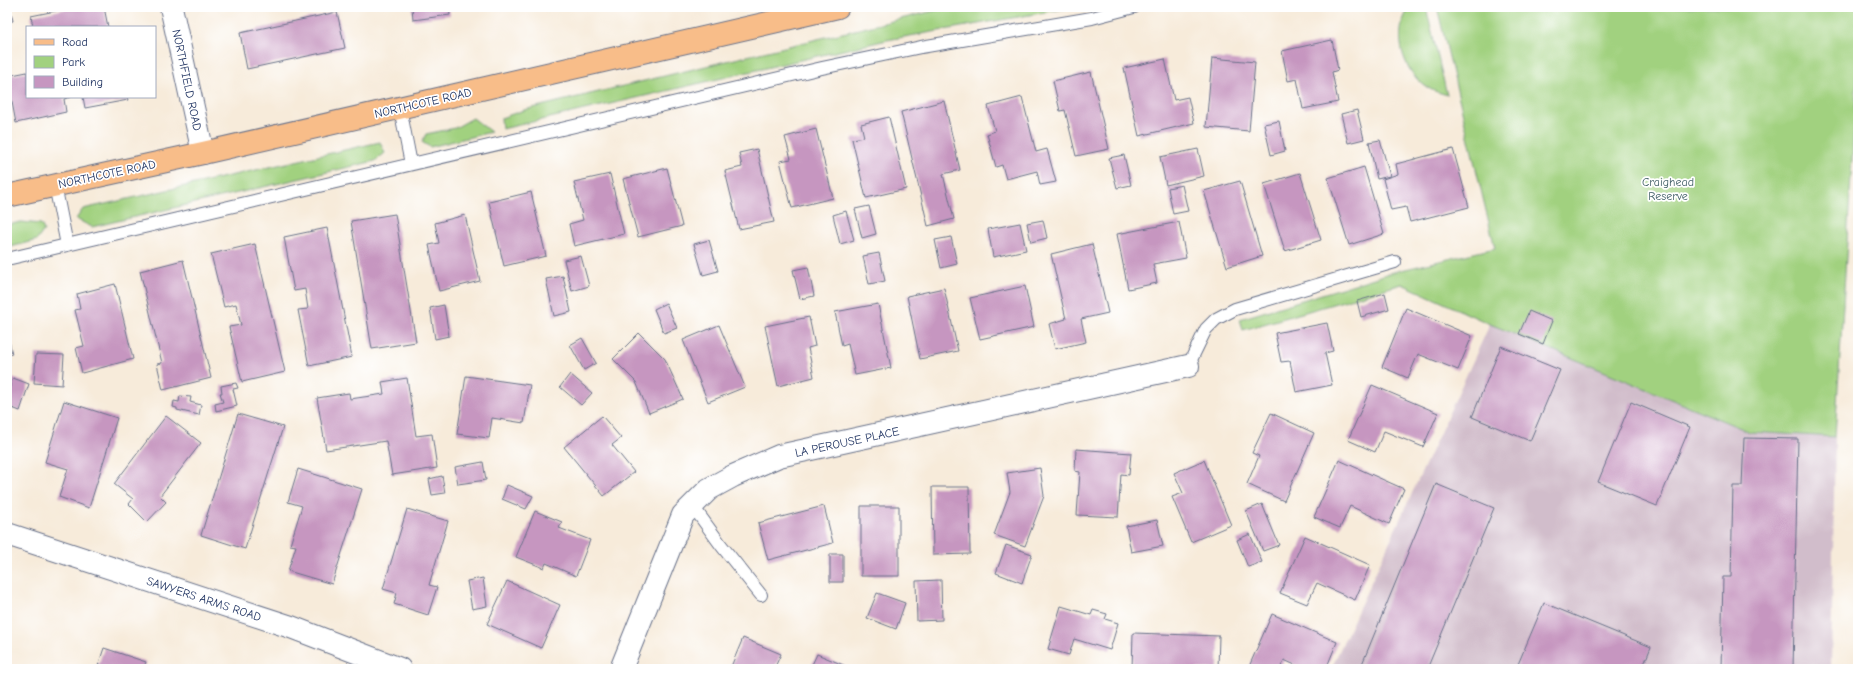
<svg xmlns="http://www.w3.org/2000/svg" width="1865" height="676" font-family="'Comic Neue',sans-serif">
	<style>
		.industrial { fill: #d1bdcb }
		.green { fill: #a1d17f; stroke: #5e806e }
		.building { fill: #c696c0 }
		.lines { fill: none; stroke-linecap: round; stroke-linejoin: round }
		.service-casing { stroke: #687189; stroke-width: 14 }
		.minor-casing { stroke: #687189; stroke-width: 24 }
		.tertiary-casing { stroke: #687189; stroke-width: 24 }
		.primary-casing { stroke: #687189; stroke-width: 24 }
		.service { stroke: #fff; stroke-width: 12 }
		.minor { stroke: #fff; stroke-width: 22 }
		.tertiary { stroke: #fff; stroke-width: 22 }
		.primary { stroke: #f8bd89; stroke-width: 22 }
		.labels { text-anchor: middle; dominant-baseline: central; stroke-width: 3.5; stroke-linejoin: round; paint-order: stroke }
		.street-label { font-size: 12px; fill: #1b2f5e; stroke: #fff }
		.park-label { font-size: 12px; fill: #436068; stroke: #fff }
	</style>
	<rect width="100%" height="100%" fill="#fff"/>
	<filter id="ink" filterUnits="userSpaceOnUse"><feTurbulence type="fractalNoise" baseFrequency=".025" numOctaves="2"/><feDisplacementMap in="SourceGraphic" scale="8" xChannelSelector="R" yChannelSelector="G"/><feConvolveMatrix kernelMatrix="1 2 1 2 8 2 1 2 1" color-interpolation-filters="sRGB"/></filter>
	<filter id="wash" filterUnits="userSpaceOnUse"><feTurbulence type="fractalNoise" baseFrequency=".012" numOctaves="4" result="noise"/><feDisplacementMap in="SourceGraphic" scale="16" xChannelSelector="R" yChannelSelector="G"/><feGaussianBlur stdDeviation="0.9" result="paint"/><feColorMatrix in="noise" values="0 0 0 0 0 0 0 0 0 0 0 0 0 0 0 0 0 1.4 0 .05"/><feComposite in="paint" operator="in"/></filter>
	<g filter="url(#wash)">
		<rect width="100%" height="100%" fill="#f7ebda"/>
		<!-- industrial -->
		<path class="industrial" d="M1490,324L1750,432L1835,437L1831,669H1331Z"/>
		<!-- green -->
		<path class="green" d="M950,7H1075L887,40L502,129L501,118L524,110Z
			M1410,7H1426L1447,95C1442,93 1435,92 1430,89C1408,77 1396,48 1402,24C1403,18 1407,12 1410,7Z
			M1437,7H1858V62L1835,437L1750,432L1490,324L1402,284L1243,330L1240,319L1397,271L1495,248Z
			M473,118L491,132L430,147L422,142L426,134L455,128Z
			M380,142L385,153L375,161L92,227L76,219L83,209Z
			M21,222L41,224L44,230L37,240L7,248V225Z"/>
		<g id="blocks">
			<!-- building -->
			<path class="building" d="M7,7H10L13,21L7,22Z
				M75,7H104L108,27H33L31,16Z
				M412,7H449L450,15L413,20Z
				M337,12L345,48L247,69L240,33Z
				M1332,40L1338,70L1332,72L1338,102L1303,109L1297,79L1288,81L1282,51Z
				M1212,58L1255,62L1249,131L1206,127Z
				M1165,59L1174,100L1188,97L1194,123L1139,136L1124,68Z
				M27,72V97H71L64,99L66,112L16,123L7,76Z
				M1091,72L1109,149L1076,156L1065,110L1060,111L1053,81Z
				M83,97H127L128,100L85,108Z
				M1022,97L1036,152L1047,149L1056,182L1040,185L1037,171L1006,179L1002,165L996,167L987,134L995,131L988,106Z
				M944,101L960,170L943,174L954,219L928,226L901,112Z
				M1357,110L1364,139L1348,143L1341,114Z
				M889,117L906,189L866,198L852,139L864,137L861,124Z
				M1279,121L1285,151L1271,155L1264,124Z
				M816,129L833,198L792,208L780,161L791,159L785,137Z
				M1380,140L1390,176L1377,179L1369,142Z
				M757,149L774,222L739,229L725,171L742,167L739,153Z
				M1198,149L1204,176L1166,185L1160,157Z
				M1453,149L1469,207L1410,222L1406,207L1391,210L1383,179L1398,174L1396,164Z
				M1124,155L1131,185L1117,188L1109,158Z
				M1364,167L1384,234L1349,245L1328,178Z
				M667,168L682,226L638,237L623,179Z
				M1300,173L1321,240L1285,251L1264,184Z
				M610,174L624,234L574,246L569,224L583,220L574,182Z
				M1240,181L1262,256L1227,267L1204,191Z
				M1182,185L1188,211L1173,214L1168,188Z
				M531,192L546,256L504,266L489,202Z
				M869,206L876,234L862,238L855,209Z
				M846,211L854,240L840,244L833,215Z
				M395,214L416,342L372,349L351,221Z
				M465,215L480,281L439,291L429,245L439,243L435,223Z
				M1043,220L1047,238L1031,242L1027,223Z
				M1179,222L1186,258L1153,264L1157,283L1128,289L1117,234Z
				M1020,223L1026,250L993,257L988,229Z
				M327,228L352,357L309,366L298,310L308,309L305,289L294,291L284,237Z
				M951,237L957,264L941,268L935,240Z
				M709,240L718,271L703,275L694,244Z
				M255,244L285,372L242,382L229,327L241,325L236,304L224,307L211,254Z
				M1092,244L1108,313L1081,319L1086,342L1055,349L1049,324L1066,319L1051,254Z
				M879,253L885,281L869,284L863,256Z
				M581,256L589,286L572,291L564,260Z
				M183,260L211,378L163,390L157,364L162,363L140,271Z
				M808,267L814,296L800,299L793,270Z
				M563,276L571,312L554,316L546,279Z
				M115,284L133,359L82,373L76,348L84,346L75,310L80,309L77,294Z
				M1025,286L1034,327L980,339L970,298Z
				M944,288L958,351L920,359L907,296Z
				M1385,293L1389,309L1361,317L1357,301Z
				M666,303L677,328L664,333L654,309Z
				M878,304L891,368L855,375L848,344L842,346L835,312Z
				M444,305L449,336L435,339L430,308Z
				M1406,308L1472,336L1458,370L1418,354L1408,378L1382,367Z
				M1529,311L1552,321L1543,344L1519,334Z
				M809,317L815,346L808,348L814,377L778,386L765,326Z
				M1327,323L1333,351L1325,353L1332,385L1296,392L1290,361L1281,362L1275,333Z
				M719,325L745,387L708,402L683,340Z
				M639,333L665,359L683,399L649,413L636,382L613,359Z
				M8,336L12,354L7,355V337Z
				M582,338L596,363L584,370L570,345Z
				M1501,346L1560,370L1530,441L1472,417Z
				M36,354L64,355L62,385L34,383Z
				M570,374L592,393L581,405L560,387Z
				M466,376L530,385L524,423L492,418L489,438L457,434Z
				M13,378L29,384L20,411L7,406V395Z
				M407,378L416,436L432,434L437,468L392,475L386,441L326,450L317,398L349,393L350,399L384,394L382,382Z
				M236,383L238,388L233,389L237,406L216,411L215,404L223,402L220,393H222L221,386Z
				M1372,385L1438,413L1423,447L1384,431L1375,452L1348,440Z
				M180,396L191,397L190,402L201,405L199,415L177,410V408L173,407L174,401L179,402Z
				M64,401L117,418L89,508L59,497L68,469L45,462Z
				M1631,402L1690,427L1657,506L1598,482Z
				M1271,413L1314,433L1284,501L1247,484L1259,456L1252,453Z
				M238,414L283,427L245,549L201,535Z
				M166,416L201,443L160,496L166,502L147,522L129,504L133,499L114,484Z
				M602,416L621,438L612,445L634,472L604,496L564,447Z
				M1744,438L1798,439L1793,669H1721L1723,577H1731L1733,486H1742Z
				M1076,449L1131,453L1129,475L1121,474L1118,517L1077,515L1080,472L1075,471Z
				M1204,460L1231,525L1191,542L1172,497L1183,493L1174,473Z
				M1339,460L1404,489L1389,524L1350,506L1340,528L1314,517Z
				M483,462L486,480L458,484L455,467Z
				M1040,468L1044,496L1025,546L994,535L1010,492L1007,473Z
				M298,469L362,489L332,584L288,571L296,546L290,545L302,506L288,502Z
				M442,476L445,493L432,495L429,479Z
				M1436,484L1494,508L1427,669H1360Z
				M507,485L533,496L526,509L502,499Z
				M932,487H969L970,554L933,555Z
				M1262,504L1279,545L1263,551L1246,511Z
				M824,506L833,543L768,560L758,523Z
				M861,506H899V576H861Z
				M407,509L448,521L429,585L437,587L428,615L394,604L397,593L383,589Z
				M535,511L562,522L559,528L590,540L576,576L546,563L544,568L516,557Z
				M1157,520L1163,546L1131,552L1126,526Z
				M1250,534L1262,562L1248,567L1237,540Z
				M1305,536L1370,565L1355,600L1317,583L1307,604L1280,593Z
				M1006,545L1032,554L1022,583L996,573Z
				M830,554H843V582H830Z
				M483,578L487,606L472,609L467,581Z
				M941,580L942,620L917,621L916,581Z
				M507,581L560,605L541,648L487,624Z
				M877,593L905,603L896,629L867,618Z
				M1544,603L1651,647L1642,669H1516Z
				M1061,606L1091,615L1093,610L1107,614L1105,619L1118,623L1110,650L1074,639L1069,655L1048,649Z
				M1272,614L1337,642L1326,669H1304L1284,660L1280,669H1248Z
				M1133,633L1219,636L1218,669H1132Z
				M743,638L781,654L774,669H730Z
				M104,648L146,662L143,669H97Z
				M817,654L853,669H810Z"/>
		</g>
	</g>
	<g filter="url(#ink)">
		<use href="#blocks" fill-opacity="0" stroke="#687189" stroke-width="1"/>
		<g class="lines">
			<!-- service casing -->
			<g class="service-casing">
				<path id="service" d="M400,108L411,164
					M55,185L67,245
					M7,259L822,68L921,47L1092,18L1134,7
					M1188,366L1206,329L1216,319L1235,309L1395,262
					M692,505L721,545L761,595"/>
			</g>
			<!-- minor casing -->
			<g class="minor-casing">
				<path id="minor" d="M171,7L203,153
					M621,669L683,515L709,489L733,476L779,456L1188,366"/>
			</g>
			<!-- tertiary casing -->
			<g class="tertiary-casing">
				<path id="tertiary" d="M7,534L291,627L400,669"/>
			</g>
			<!-- primary casing -->
			<g class="primary-casing">
				<path id="primary" d="M7,196L203,153L838,7"/>
			</g>
			<!-- service -->
			<use href="#service" class="service"/>
			<!-- minor -->
			<use href="#minor" class="minor"/>
			<!-- tertiary -->
			<use href="#tertiary" class="tertiary"/>
			<!-- primary -->
			<use href="#primary" class="primary"/>
		</g>
	</g>
	<g class="labels">
		<!-- street labels -->
		<g class="street-label">
			<text transform="translate(187 80) rotate(78)">NORTHFIELD ROAD</text>
			<text transform="translate(423 103) rotate(-13)">NORTHCOTE ROAD</text>
			<text transform="translate(107 174) rotate(-12)">NORTHCOTE ROAD</text>
			<text transform="translate(847 442) rotate(-12)">LA PEROUSE PLACE</text>
			<text transform="translate(204 599) rotate(18)">SAWYERS ARMS ROAD</text>
		</g>
		<!-- park labels -->
		<g class="park-label">
			<text x="1668" y="182">Craighead<tspan x="1668" dy="14">Reserve</tspan></text>
		</g>
	</g>
	<!-- margin -->
	<rect width="1865" height="676" fill="none" stroke="#fff" stroke-width="24"/>
	<!-- legend -->
	<rect x="26" y="26" width="130" height="72" fill="#ffffff" stroke="#a4acbf"/>
	<rect x="34" y="39" width="20" height="6" fill="#f8bd89" stroke="#a4acbf"/>
	<text x="62" y="46" font-size="12" fill="#1b2f5e">Road</text>
	<rect x="34" y="56" width="20" height="12" fill="#a1d17f" stroke="#a4acbf"/>
	<text x="62" y="66" font-size="12" fill="#1b2f5e">Park</text>
	<rect x="34" y="76" width="20" height="12" fill="#c696c0" stroke="#a4acbf"/>
	<text x="62" y="86" font-size="12" fill="#1b2f5e">Building</text>
</svg>
